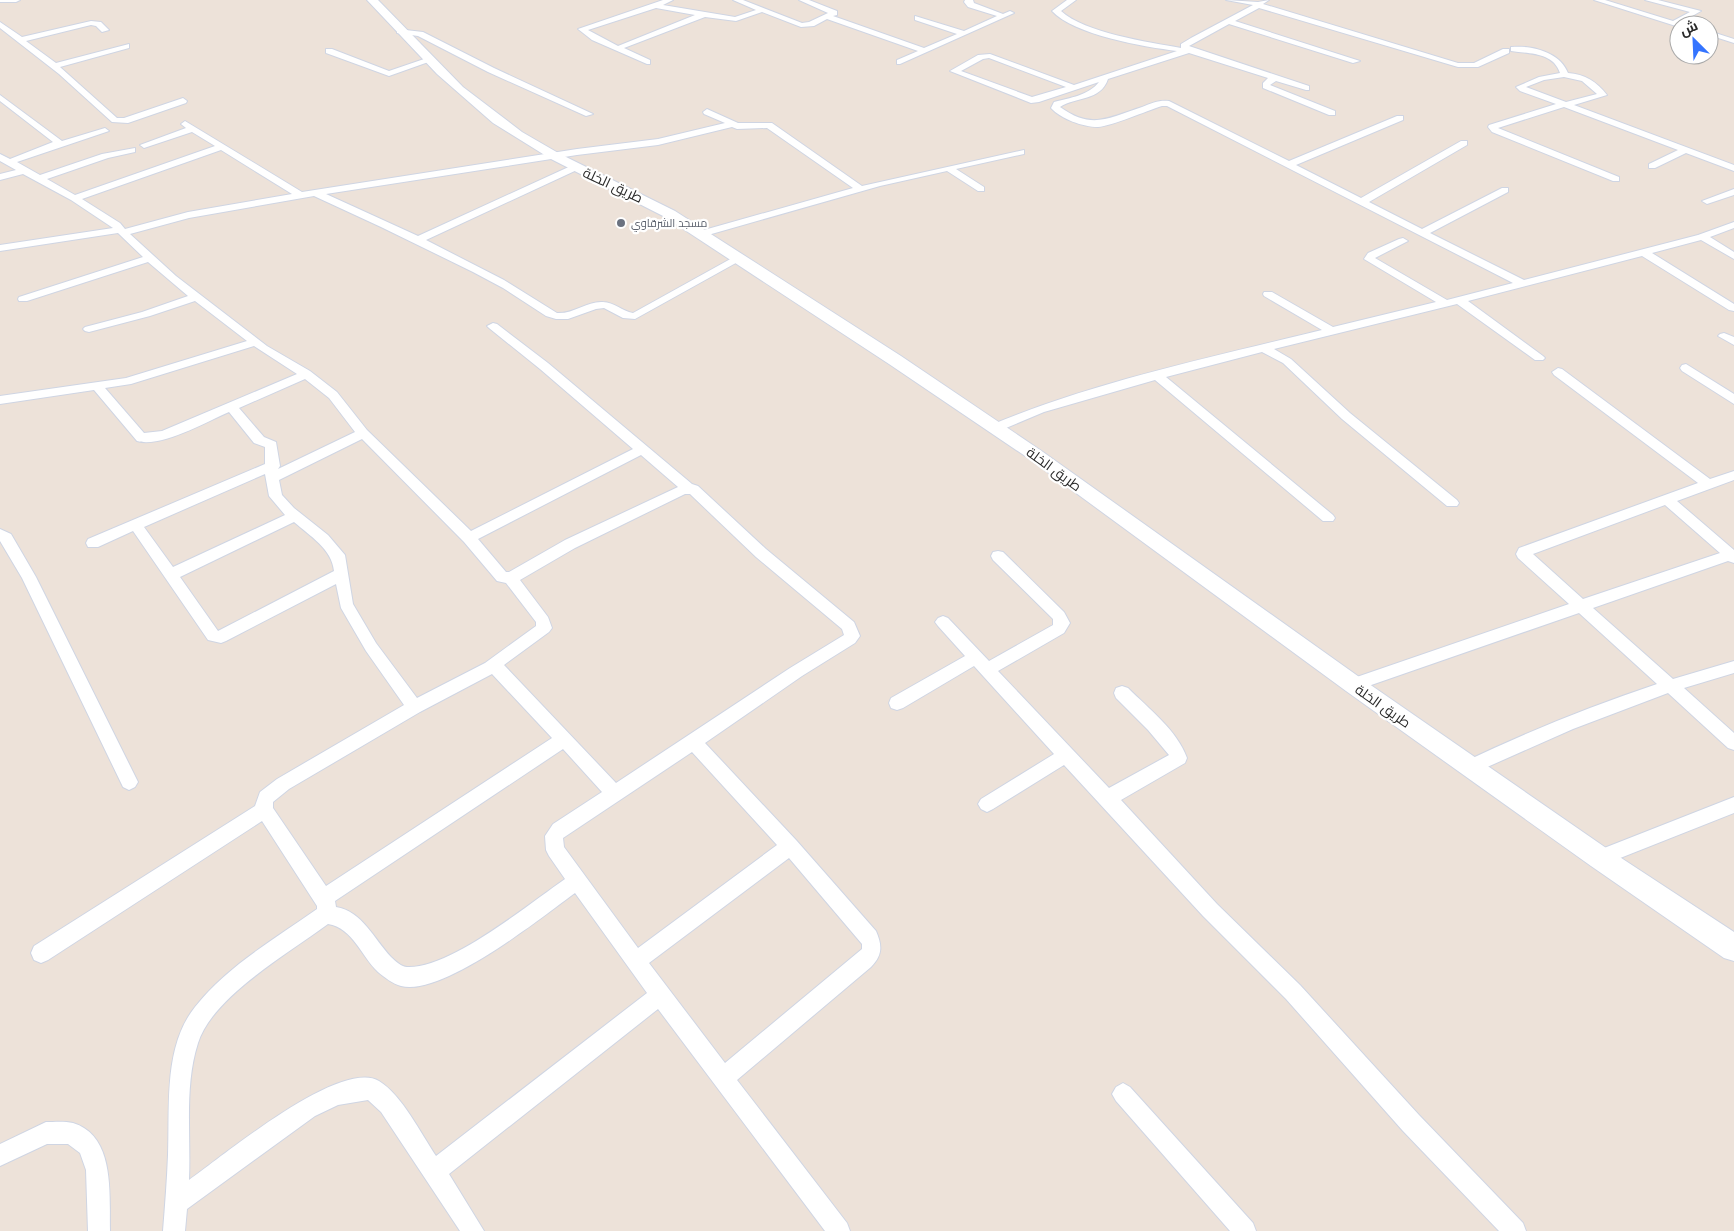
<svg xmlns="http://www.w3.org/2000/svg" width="1734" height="1231" font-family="'Space Grotesk',Cairo,sans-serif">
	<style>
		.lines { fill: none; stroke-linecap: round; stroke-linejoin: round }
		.street-casing { stroke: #cfd5e3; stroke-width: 2 }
		.secondary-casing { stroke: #cfd5e3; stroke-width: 2 }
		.street { fill: #fff; fill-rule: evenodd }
		.secondary { fill: #fff; fill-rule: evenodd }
		.worship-dot { fill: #6b7280; stroke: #fff; stroke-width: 2 }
		.labels { text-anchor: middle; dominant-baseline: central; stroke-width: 4.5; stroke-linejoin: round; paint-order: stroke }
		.far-worship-label { font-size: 11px; fill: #5b616d; stroke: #fff; text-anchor: start }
		.street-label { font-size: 14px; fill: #292929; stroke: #fff }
	</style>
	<rect width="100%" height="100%" fill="#ede2d9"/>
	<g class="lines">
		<!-- street casing -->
		<g class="street-casing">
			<path id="street" d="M0,0H20L16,2H0Z
				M663,0H673L663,5L735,17L756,10L733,0H743L802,23L809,22L828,13L799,0H809L837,11V15L833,16L924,48L957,34L915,20V16L964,31L997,16L968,7L964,2L965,0H973L974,3L1003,14L1010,11L1014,13L900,64H897V60L918,51L827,19L814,26L801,27L762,12L736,21L705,17L624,48L650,60V64H647L592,40L578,29ZM656,8L695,15L618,46L588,30Z
				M1067,0H1076L1061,11C1085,33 1148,42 1181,48V44L1191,38L1253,5L1226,0L1258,2L1269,0L1263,4L1458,63H1474L1503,49H1509V53L1478,67H1458L1259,8L1235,21L1360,61L1353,63L1229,24L1189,46L1309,86V90H1306L1276,81L1270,85L1335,111V115H1329L1263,88V83L1268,78L1189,53L1108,79C1101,101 1075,97 1060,107C1092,130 1108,118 1142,107C1152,103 1159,100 1169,101L1289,161L1397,116H1403V120L1296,165L1361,198L1461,141H1467V145L1369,202L1422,229L1502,188H1508V192L1430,233L1524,280L1698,235L1734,222V228L1710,237L1734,252V259L1701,240L1652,253L1734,304V311L1729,310L1642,256L1468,301L1543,356L1545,358L1543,360H1535L1457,304L1274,349L1291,359L1350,413L1457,500L1459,503L1457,506H1447L1342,419L1283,363L1262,352L1166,377L1333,515L1335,518L1333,521H1323L1155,380L1044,412L999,431H991L989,428L991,425C1094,382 1212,357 1322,330L1264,296L1263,294L1264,292H1272L1333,327L1436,302L1364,259L1368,253L1399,239L1403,238L1408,241L1375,258L1447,300L1513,283L1167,106H1162C1146,111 1112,126 1098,127C1083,127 1061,119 1051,108L1054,102C1070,98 1089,95 1099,82L1039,102L1031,103L950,71L978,55L990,54L1074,85L1177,51C1145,47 1074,35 1052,11ZM989,58L1066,87L1032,97L961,71L983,59Z
				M1594,0H1605L1673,21L1690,12L1645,0H1658L1701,11L1680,23L1683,25H1679V27Z
				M91,21L101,22L109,30L102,32L96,26L91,25L26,41L56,63L129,44V48L60,67L117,118H124L183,98L187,101L186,103L128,123L112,122L59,74L0,28V22L22,37Z
				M397,29L423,32L494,68L593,114L586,116L488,72L418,36L397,33Z
				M1709,31L1734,39V43L1709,35Z
				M1511,47C1532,45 1560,52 1568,73C1585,74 1597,82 1607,95L1574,105L1734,165V171L1686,153L1655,168H1649V164L1678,150L1564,107L1498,128L1619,177V181H1613L1492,132L1488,127L1489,125L1556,104L1520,91L1516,87L1539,77L1560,73C1553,52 1529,54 1511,51ZM1564,77L1582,81L1597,94L1566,102L1526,87L1544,80Z
				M326,49H332L389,71L427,58L434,60L389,76L326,53Z
				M0,95L62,141L105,128L109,131L17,162L40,175L102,154L135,148V152L108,158L47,179L75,195L215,146L192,132L144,148L140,145L186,128L181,124L185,121L302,192L577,149L658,139L725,123L704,114L703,112L707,109L738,123H772L862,186L1024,150V154L956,169L984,187V191H978L947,171L880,186L701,237L696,234L697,232L853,188L767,128L737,129L732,127L658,145L577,155L326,194L418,236L573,165H579V169L426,240L504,280L557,313C574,314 587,301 603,302C614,302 622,311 633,313L734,257H742L743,259L635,319L623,318L604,308L596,309L568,319H556L546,316L503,288L473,272L381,227L314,196L189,218L130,234L176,276L267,346L310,371L337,392L367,430L471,531L633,449L540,369L489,328L487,326L493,323L497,324L548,363L692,484L698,486L766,549L854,622L860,636L855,643L802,676L705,743L796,840L876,931C882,945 883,955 871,967L737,1080L847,1223L850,1231H825L658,1009L449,1174L484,1231H460L381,1112L368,1100L338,1105L315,1116L187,1209L185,1231H163C165,1206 167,1180 168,1155C170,1107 163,1047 195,1007C227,966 275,939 317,909V906L262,821L48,960L41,963L34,960L31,953L34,946L255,806L260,792L277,779L404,705L366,651L341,608L336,584L226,641L221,643L208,640L133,531L98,547H88L86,543L88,539L265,464V447L254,443L229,412C206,422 161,448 137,441L94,390L0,404V396L126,378L247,341L195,301L150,316L89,332L85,331L83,329L85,327L142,312L188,296L148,262L27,301H19L18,299L19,297L143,257L118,233L0,251V245L113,228L71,200L23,174L0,180V174L16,170L0,161V154L10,159L53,142L0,101ZM221,150L292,194L188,212L125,229L120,223L82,199ZM254,346L297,374L162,431L144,433L105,388L131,384ZM305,379L329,398L355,432L278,469L280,466L276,442L264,437L239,408ZM362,439L464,542L497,581L506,583L536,622V626L485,663L417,698L376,643L353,604L345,555L328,535L294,508L282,495L279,480ZM641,455L678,487L565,540L509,572H506L478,539ZM265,474L269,496L285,515L173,567L144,527ZM685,494H690L756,557L842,629L844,635L790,668L616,783L504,665L549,632L552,628L548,617L520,580L575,548ZM294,522C310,536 332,549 334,571L218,631L180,577ZM492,674L552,738L326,886L273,808V802L289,789L420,712ZM563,749L602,792L553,824L545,836L546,850L549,856L565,879C529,904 450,969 407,967C402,967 395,961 391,957C374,939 362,911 336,907L335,901ZM692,752L777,845L638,948L564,847L563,838ZM789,858L862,944V949L725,1063L649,963ZM575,893L647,993L436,1156C421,1134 402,1095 379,1081C340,1058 222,1157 189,1180C191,1136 184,1086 198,1043C212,997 289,953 328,924C353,928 361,956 378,972C384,977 393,984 401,986C442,997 541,918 575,893Z
				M1734,189V195L1707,204L1702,201Z
				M1724,333L1734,337V345L1718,336L1720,334Z
				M1686,364L1734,394V404L1682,371L1680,368L1682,365Z
				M1558,368L1562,369L1710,479L1734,471V480L1677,501L1734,550V563L1728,561L1593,608L1673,679L1734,661V673L1684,688L1734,733V750L1728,748L1668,693L1573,729L1476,772L1470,774L1464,772L1462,767L1464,762C1527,732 1591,706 1657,684L1579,613L1354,691L1348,690L1346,685L1348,680L1569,604L1518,558L1516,554L1519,548L1698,483L1554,375L1552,372ZM1665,505L1720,553L1583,599L1533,554Z
				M0,529L11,534L36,577L138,782L135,787L129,790L123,787L22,578L0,541Z
				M998,551L1003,552L1064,612L1070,623L1064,633L998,671L1109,788L1169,755L1148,730L1116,698L1114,693L1116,688L1122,686L1128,688C1149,709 1177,730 1187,758L1185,763L1121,800L1217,904L1300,985L1419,1115L1523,1223L1526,1231H1499L1403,1131L1286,999L1203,916L1064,765L993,809L987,812L981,809L978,804L981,799L1054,754L974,666L903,708L897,710L891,708L889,703L891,698L965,656L938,626L935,622L938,618L943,616L948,618L989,661L1053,625V619L993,560L991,556L993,552Z
				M1734,797V813L1600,866L1594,864L1591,858L1594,852Z
				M1123,1083L1130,1087L1253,1223L1256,1231H1230L1116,1101L1112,1094L1116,1087Z
				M46,1122C54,1122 65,1121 73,1123C116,1136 109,1196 110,1231H88L86,1170L80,1153L68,1144H47L0,1166V1144Z"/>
		</g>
		<!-- secondary casing -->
		<g class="secondary-casing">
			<path id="secondary" d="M367,0H378L463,87L522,132L560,154L675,211L901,356L1043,452L1362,679L1609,850L1734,932V961L1724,958L1591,866L1346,691L1031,460L889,364L665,217L551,159L493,123L437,74Z"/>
		</g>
		<!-- street -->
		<use href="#street" class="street"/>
		<!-- secondary -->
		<use href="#secondary" class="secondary"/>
	</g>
	<!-- markers -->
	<circle class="worship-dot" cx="621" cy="223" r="5"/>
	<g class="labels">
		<!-- far-worship labels -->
		<g class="far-worship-label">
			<text x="631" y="223">مسجد الشرقاوي</text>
		</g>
		<!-- street labels -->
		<g class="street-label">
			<text transform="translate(613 185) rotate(25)">طريق الخلة</text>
			<text transform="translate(1054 469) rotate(36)">طريق الخلة</text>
			<text transform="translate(1383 706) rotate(35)">طريق الخلة</text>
		</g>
	</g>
	<!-- north arrow -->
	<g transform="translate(1694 40) rotate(336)"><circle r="24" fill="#ffffff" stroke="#a9a9a9"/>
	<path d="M0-4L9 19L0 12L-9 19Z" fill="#3474ff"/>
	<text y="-8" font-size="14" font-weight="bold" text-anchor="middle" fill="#292929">ش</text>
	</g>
</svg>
